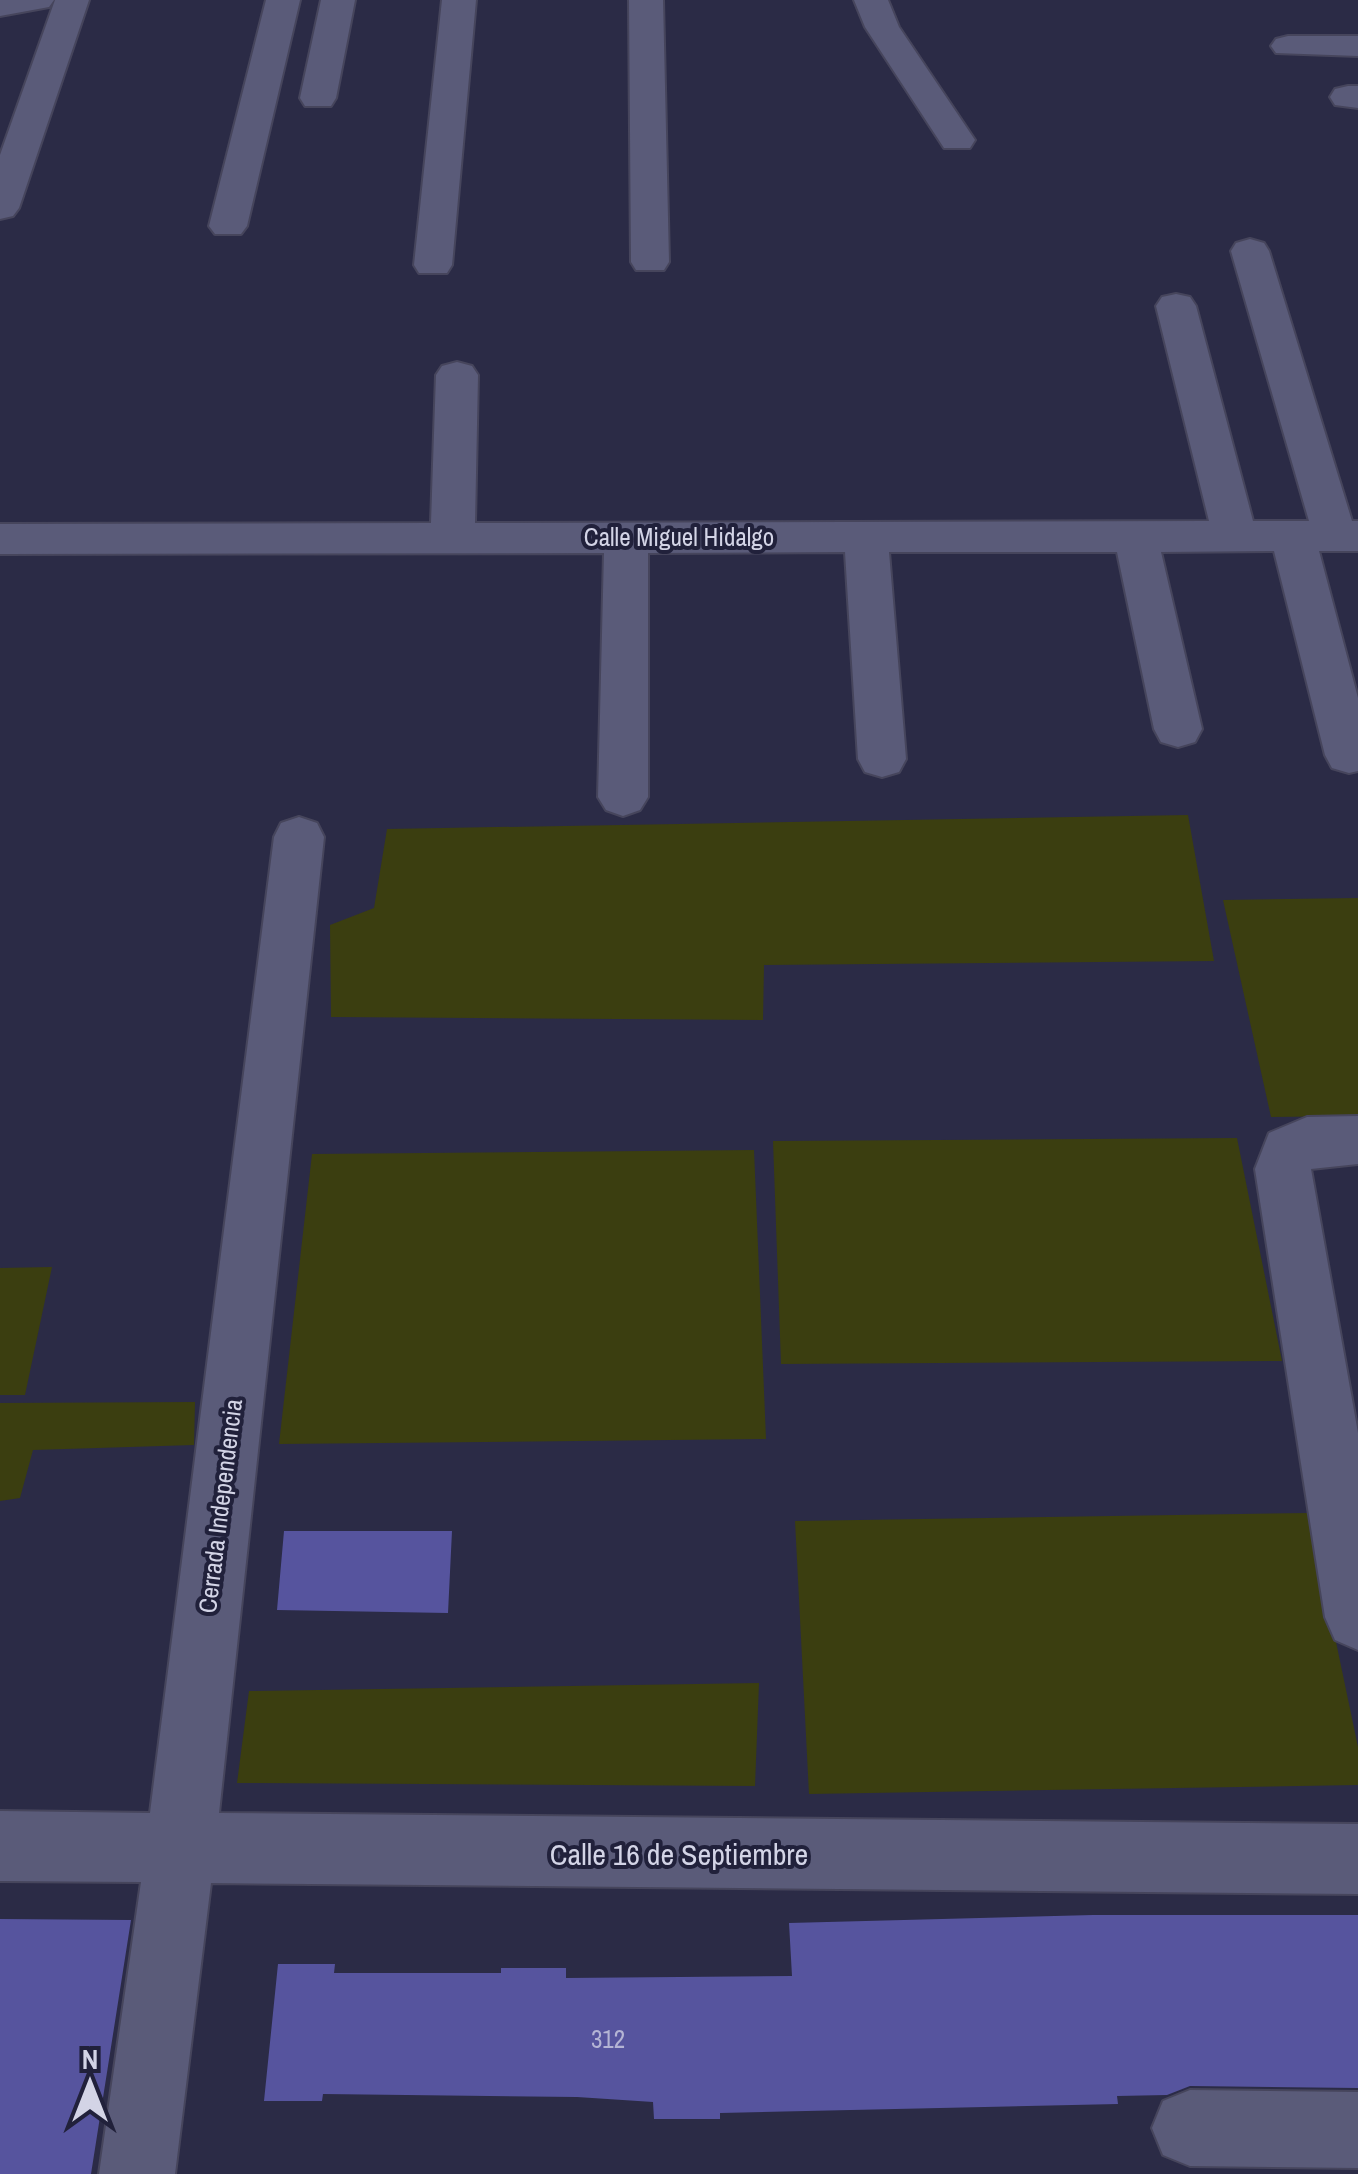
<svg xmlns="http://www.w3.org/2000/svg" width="1358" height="2174" font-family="'Archivo Narrow',sans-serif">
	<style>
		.green { fill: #3b3e10 }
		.building { fill: #56549e }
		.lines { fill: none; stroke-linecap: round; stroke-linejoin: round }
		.street-casing { stroke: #46455c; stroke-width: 4 }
		.street { fill: #5a5b79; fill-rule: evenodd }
		.labels { text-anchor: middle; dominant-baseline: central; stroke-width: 8; stroke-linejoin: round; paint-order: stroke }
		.street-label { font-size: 25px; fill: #d3d4e6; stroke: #21213b }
		.near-number-label { font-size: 25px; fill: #b4b4d4 }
		.near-street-label { font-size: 30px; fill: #d3d4e6; stroke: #21213b }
	</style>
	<rect width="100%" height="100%" fill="#2b2b46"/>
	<!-- green -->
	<path class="green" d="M1188,815L1214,961L764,965L763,1020L331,1017L330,925L374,908L387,829Z
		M1358,898V1116L1271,1117L1223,900Z
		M1237,1138L1282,1361L781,1364L773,1141Z
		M754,1150L766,1439L279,1444L312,1154Z
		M52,1267L25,1395H0V1268Z
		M195,1402L194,1445L33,1450L20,1498L0,1501V1403Z
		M1309,1513L1358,1747V1785L809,1794L795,1521Z
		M759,1683L755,1786L237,1783L249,1691Z"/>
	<!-- building -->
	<path class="building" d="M284,1531H452L448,1613L277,1610Z
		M1093,1915H1358V2088L1190,2086L1167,2095L1117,2096L1118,2104L720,2113V2119H654L653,2102L577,2097L323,2094L322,2101H264L278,1964H335L334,1973H501V1968H566V1978L792,1976L789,1923Z
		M0,1919L131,1920L91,2174H0Z"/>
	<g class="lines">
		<!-- street casing -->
		<g class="street-casing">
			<path id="street" d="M0,0H54L49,7L0,16Z
				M55,0H89L19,208L13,216L0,219V155Z
				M266,0H300L247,226L241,234H215L209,226Z
				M321,0H355L336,98L331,106H305L300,98Z
				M442,0H476L452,265L447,273H419L414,265Z
				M629,0H663L669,262L664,270H636L631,262Z
				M854,0H888L899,27L975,140L970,148H944L865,27Z
				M1288,36H1358V56L1276,53L1271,46L1276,39Z
				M1348,86H1358V108L1335,105L1330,97L1335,89Z
				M1250,239L1264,243L1269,251L1352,521H1358V551H1319L1358,698V771L1349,773L1332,768L1325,755L1274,551L1161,552L1202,729L1195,742L1178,747L1161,742L1154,729L1117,552H889L906,759L899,772L882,777L865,772L858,759L845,552L648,553V797L640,810L623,816L606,810L598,797L604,553L0,554V524L431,523L436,375L442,366L457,362L472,366L478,375L475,523L1209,521L1156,306L1162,297L1176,294L1190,297L1196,306L1253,521H1309L1231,251L1236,243Z
				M299,817L317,823L324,837L219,1813L1358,1824V1894L211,1883L175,2174H99L141,1882L0,1881V1811L150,1813L274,837L281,823Z
				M1358,1116V1164L1311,1169L1358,1433V1650L1335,1640L1325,1617L1255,1169L1269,1133L1307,1117Z
				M1190,2090L1358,2092V2168L1190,2166L1163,2155L1152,2128L1163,2101Z"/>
		</g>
		<!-- street -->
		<use href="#street" class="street"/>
	</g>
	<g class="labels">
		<!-- street labels -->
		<g class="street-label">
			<text x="679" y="537">Calle Miguel Hidalgo</text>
			<text transform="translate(220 1506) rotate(-83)">Cerrada Independencia</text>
		</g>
		<!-- near-number labels -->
		<g class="near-number-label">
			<text x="608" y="2039">312</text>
		</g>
		<!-- near-street labels -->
		<g class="near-street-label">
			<text x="679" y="1854">Calle 16 de Septiembre</text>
		</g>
	</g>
	<!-- north arrow -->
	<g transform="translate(90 2084)" stroke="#21213b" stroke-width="8" paint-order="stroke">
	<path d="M0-8L18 38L0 25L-18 38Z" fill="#d3d4e6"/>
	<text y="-15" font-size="28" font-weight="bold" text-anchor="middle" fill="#d3d4e6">N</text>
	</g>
</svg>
